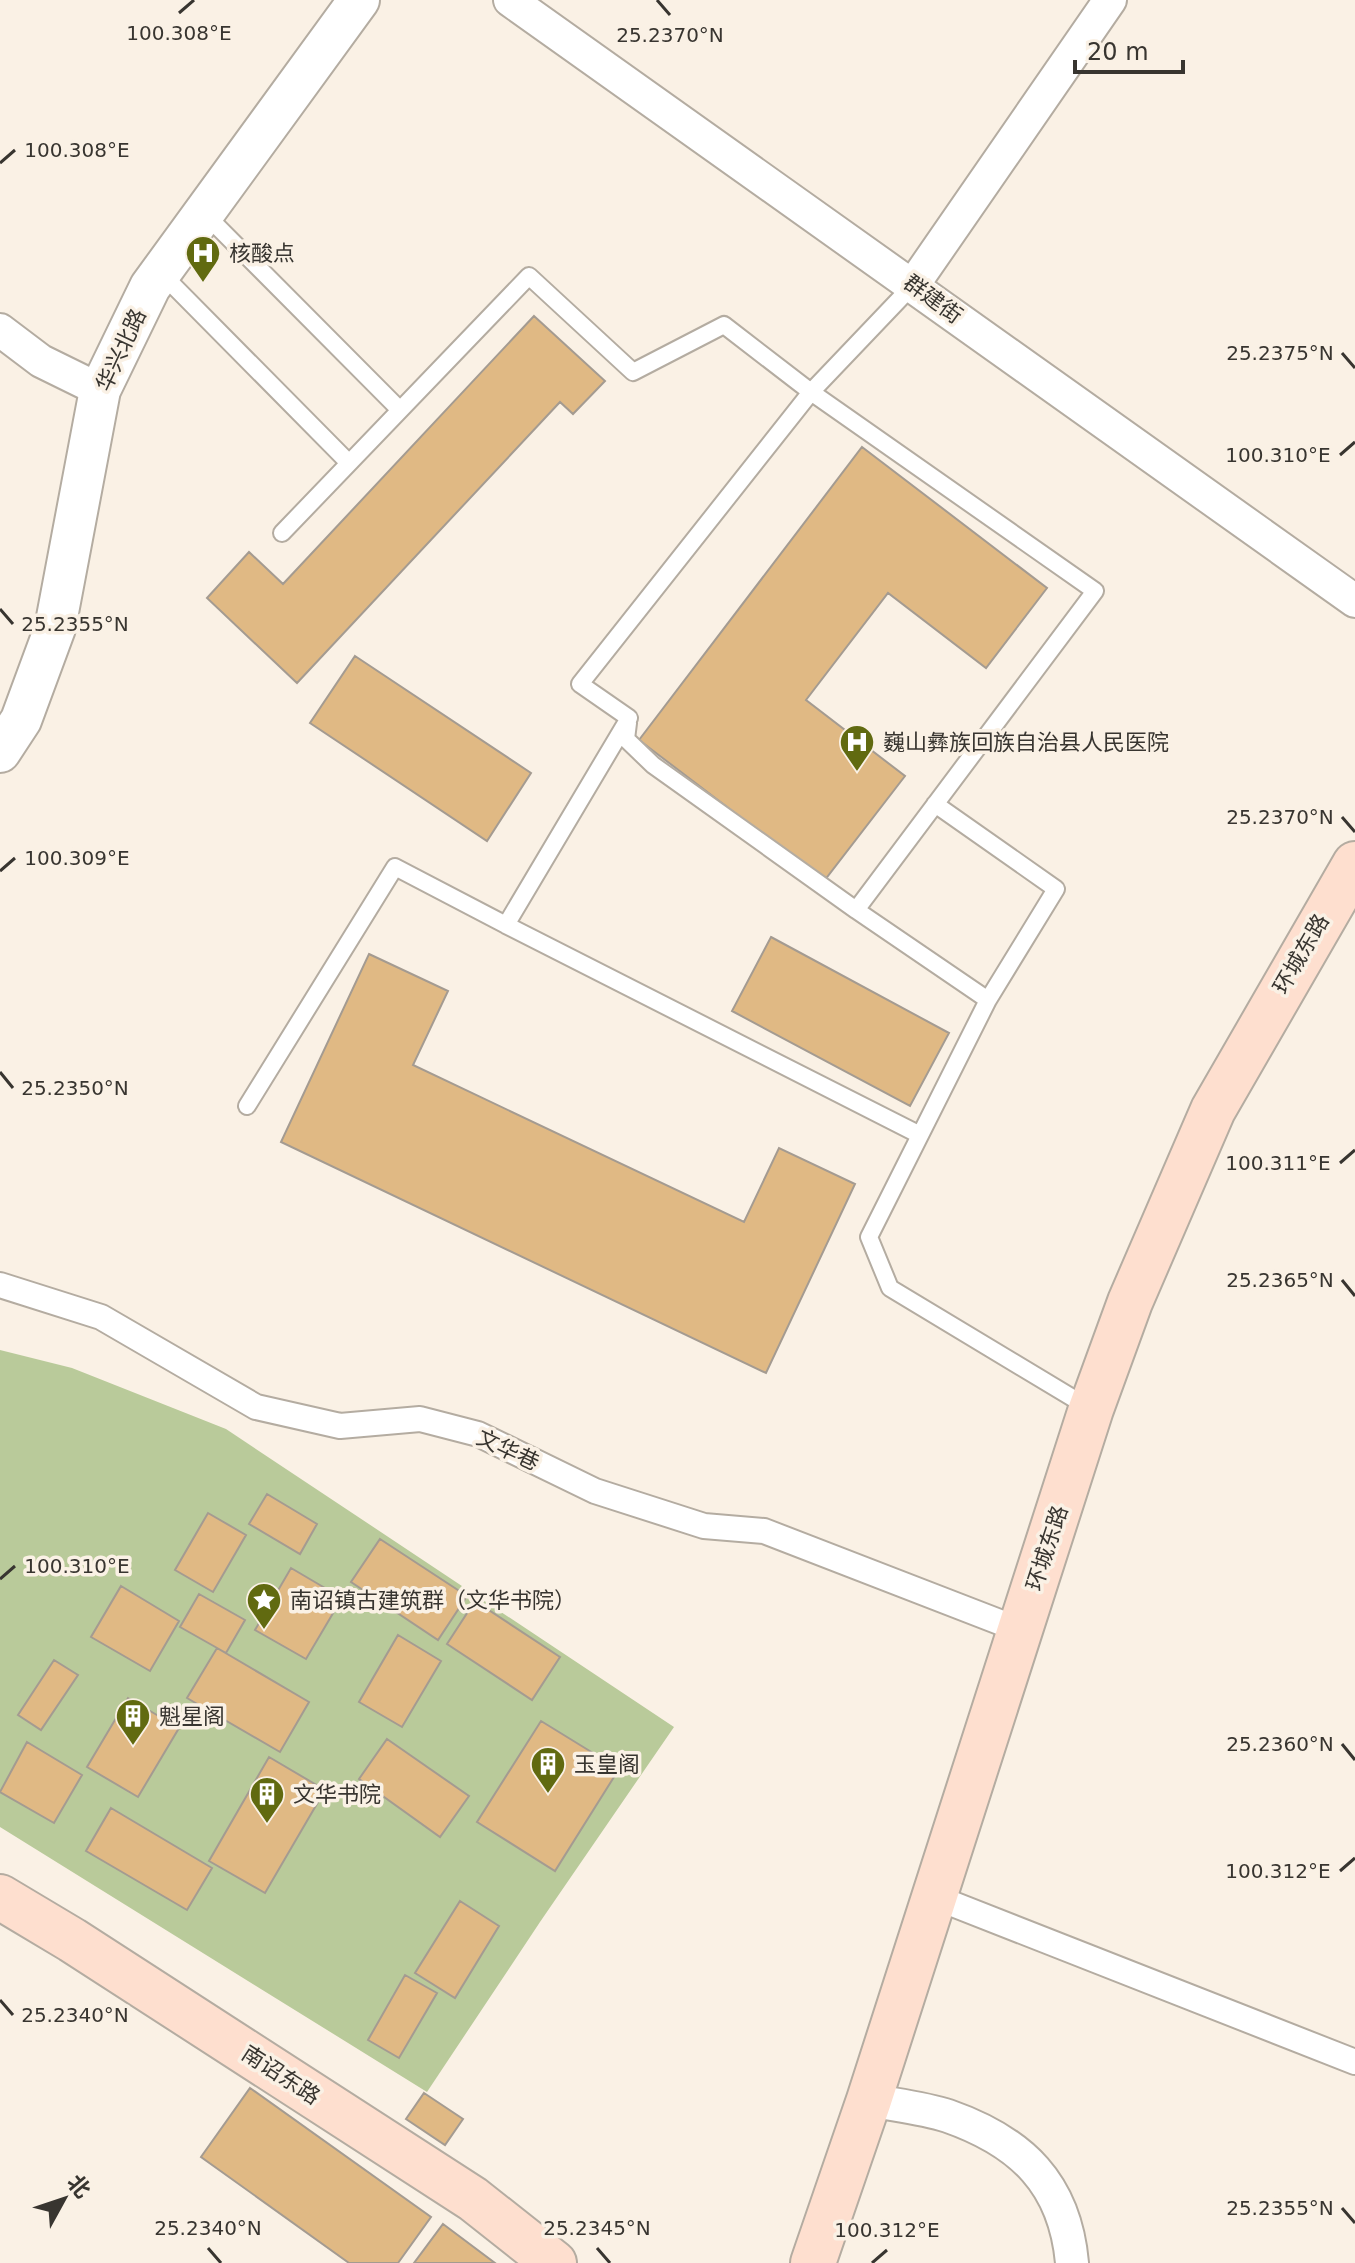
<svg xmlns="http://www.w3.org/2000/svg" width="1355" height="2263" font-family="'DejaVu Sans','Noto Sans SC',sans-serif">
	<style>
		.green { fill: #b9ca9a }
		.building { fill: #e0b984; stroke: #a49b91; stroke-width: 2 }
		.lines { fill: none; stroke-linecap: round; stroke-linejoin: round }
		.service-casing { stroke: #b4aca1; stroke-width: 20 }
		.pedestrian-casing { stroke: #b4aca1; stroke-width: 28 }
		.minor-casing { stroke: #b4aca1; stroke-width: 36 }
		.tertiary-casing { stroke: #b4aca1; stroke-width: 44 }
		.secondary-casing { stroke: #b4aca1; stroke-width: 48 }
		.service { stroke: #fff; stroke-width: 16 }
		.pedestrian { stroke: #fff; stroke-width: 24 }
		.minor { stroke: #fff; stroke-width: 32 }
		.tertiary { stroke: #fff; stroke-width: 40 }
		.secondary { stroke: #fedfcf; stroke-width: 44 }
		.ticks { fill: none; stroke: #383530; stroke-width: 3 }
		.labels { text-anchor: middle; dominant-baseline: central; stroke-width: 7; stroke-linejoin: round; paint-order: stroke }
		.poi-label { font-size: 22px; fill: #383530; stroke: #faf1e5; text-anchor: start }
		.street-label { font-size: 22px; fill: #383530; stroke: #faf1e5 }
		.ticks-label { font-size: 20px; text-anchor: middle; fill: #383530; stroke: #faf1e5; stroke-width: 7; stroke-linejoin: round; paint-order: stroke }
	</style>
	<rect width="100%" height="100%" fill="#faf1e5"/>
	<!-- green -->
	<path class="green" d="M0,1350L72,1368L226,1429L674,1727L540,1922L427,2092L0,1827Z"/>
	<!-- building -->
	<path class="building" d="M534,316L605,381L573,414L560,402L297,683L207,598L249,552L283,584Z
		M862,447L1047,588L986,668L888,593L806,700L905,776L824,881L639,740Z
		M355,656L531,773L487,841L310,723Z
		M771,937L949,1033L910,1106L732,1011Z
		M369,954L448,991L413,1065L744,1222L779,1148L855,1184L766,1373L281,1142Z
		M267,1494L317,1524L300,1554L249,1524Z
		M208,1513L246,1535L213,1592L175,1570Z
		M380,1539L467,1596L438,1640L351,1582Z
		M291,1568L342,1598L306,1659L255,1630Z
		M121,1586L179,1621L150,1671L91,1637Z
		M199,1594L245,1620L226,1653L180,1627Z
		M475,1601L560,1657L532,1700L447,1644Z
		M398,1635L441,1661L402,1727L359,1702Z
		M217,1648L309,1702L280,1752L187,1698Z
		M54,1660L78,1675L41,1730L18,1715Z
		M128,1698L179,1728L138,1797L87,1767Z
		M541,1721L619,1769L555,1871L477,1822Z
		M387,1739L469,1796L440,1837L359,1779Z
		M27,1742L82,1775L54,1823L0,1792Z
		M269,1757L325,1790L265,1893L209,1861Z
		M111,1808L212,1868L187,1910L86,1851Z
		M460,1901L499,1926L455,1998L415,1973Z
		M405,1975L437,1993L399,2058L368,2040Z
		M250,2088L431,2217L398,2263H349L201,2157Z
		M424,2093L463,2119L445,2145L406,2119Z
		M443,2224L495,2263H414Z"/>
	<g class="lines">
		<!-- service casing -->
		<g class="service-casing">
			<path id="service" d="M205,214L400,410
				M161,273L349,463
				M913,285L811,392L580,684L629,718L506,925L920,1135
				M282,533L529,276L633,372L724,325L811,392L1095,591L856,910L988,1000L869,1237L890,1288L1091,1409
				M628,723L626,739L653,765L856,910
				M935,804L1056,889L988,1000
				M247,1106L395,867L506,925"/>
		</g>
		<!-- pedestrian casing -->
		<g class="pedestrian-casing">
			<path id="pedestrian" d="M0,1285L101,1317L256,1407L340,1426L420,1419L478,1434L595,1491L704,1526L764,1531L1020,1630
				M935,1897L1355,2062"/>
		</g>
		<!-- minor casing -->
		<g class="minor-casing">
			<path id="minor" d="M510,0L1355,601
				M913,285L1110,0
				M0,330L41,361L100,390
				M869,2100C895,2105 924,2108 948,2116C1022,2142 1065,2184 1072,2263"/>
		</g>
		<!-- tertiary casing -->
		<g class="tertiary-casing">
			<path id="tertiary" d="M0,752L21,720L55,628L100,390L150,287L359,0"/>
		</g>
		<!-- secondary casing -->
		<g class="secondary-casing">
			<path id="secondary" d="M0,1897L72,1940L473,2199L554,2263
				M813,2263L869,2100L1091,1409L1130,1302L1213,1110L1355,864"/>
		</g>
		<!-- service -->
		<use href="#service" class="service"/>
		<!-- pedestrian -->
		<use href="#pedestrian" class="pedestrian"/>
		<!-- minor -->
		<use href="#minor" class="minor"/>
		<!-- tertiary -->
		<use href="#tertiary" class="tertiary"/>
		<!-- secondary -->
		<use href="#secondary" class="secondary"/>
	</g>
	<!-- ticks -->
	<path class="ticks" d="M657,0L670,15M179,13L194,0M0,163L15,150M1342,353L1355,368M1340,455L1355,442M0,609L13,624M1342,817L1355,832M0,871L15,858M0,1072L13,1088M1340,1163L1355,1150M1342,1280L1355,1296M0,1579L15,1566M1342,1744L1355,1760M1340,1871L1355,1858M0,2000L13,2015M1342,2208L1355,2223M208,2248L221,2263M597,2248L610,2263M872,2263L887,2250"/>
	<!-- icons -->
	<defs>
		<g id="hospital-pin" transform="scale(1.8)"><path d="M0 17L-7.5 6A9.5 9.5 0 1 1 7.5 6Z" fill="#616a10" stroke="#faf1e5"/><path d="M-5-5h3v3.5h4V-5h3V5h-3V1.5h-4V5h-3Z" fill="#fff"/></g>
		<g id="sight-pin" transform="scale(1.8)"><path d="M0 17L-7.5 6A9.5 9.5 0 1 1 7.5 6Z" fill="#616a10" stroke="#faf1e5"/><path d="M0-6L1.8-2.2L6-1.7L2.9 1.2L3.7 5.4L0 3.3L-3.7 5.4L-2.9 1.2L-6-1.7L-1.8-2.2Z" fill="#fff"/></g>
		<g id="building-pin" transform="scale(1.8)"><path d="M0 17L-7.5 6A9.5 9.5 0 1 1 7.5 6Z" fill="#616a10" stroke="#faf1e5"/><path d="M-4-6H4V6H1V3H-1V6H-4ZM-2.5-4.3h1.7v1.8h-1.7ZM.8-4.3h1.7v1.8H.8ZM-2.5-1h1.7V.8h-1.7ZM.8-1h1.7V.8H.8Z" fill="#fff"/></g>
	</defs>
	<g fill-rule="evenodd">
		<use href="#hospital-pin" x="203" y="253"/>
		<use href="#hospital-pin" x="857" y="742"/>
		<use href="#sight-pin" x="264" y="1600"/>
		<use href="#building-pin" x="133" y="1716"/>
		<use href="#building-pin" x="548" y="1764"/>
		<use href="#building-pin" x="267" y="1794"/>
	</g>
	<g class="labels">
		<!-- poi labels -->
		<g class="poi-label">
			<text x="229" y="253">核酸点</text>
			<text x="883" y="742">巍山彝族回族自治县人民医院</text>
			<text x="290" y="1600">南诏镇古建筑群（文华书院）</text>
			<text x="159" y="1716">魁星阁</text>
			<text x="574" y="1764">玉皇阁</text>
			<text x="293" y="1794">文华书院</text>
		</g>
		<!-- street labels -->
		<g class="street-label">
			<text transform="translate(933 299) rotate(36)">群建街</text>
			<text transform="translate(121 350) rotate(-65)">华兴北路</text>
			<text transform="translate(1301 954) rotate(-60)">环城东路</text>
			<text transform="translate(508 1450) rotate(25)">文华巷</text>
			<text transform="translate(1047 1548) rotate(-72)">环城东路</text>
			<text transform="translate(281 2075) rotate(33)">南诏东路</text>
		</g>
	</g>
	<g class="ticks-label">
		<text x="179" y="40">100.308°E</text>
		<text x="670" y="42">25.2370°N</text>
		<text x="77" y="157">100.308°E</text>
		<text x="1280" y="360">25.2375°N</text>
		<text x="1278" y="462">100.310°E</text>
		<text x="75" y="631">25.2355°N</text>
		<text x="1280" y="824">25.2370°N</text>
		<text x="77" y="865">100.309°E</text>
		<text x="75" y="1095">25.2350°N</text>
		<text x="1278" y="1170">100.311°E</text>
		<text x="1280" y="1287">25.2365°N</text>
		<text x="77" y="1573">100.310°E</text>
		<text x="1280" y="1751">25.2360°N</text>
		<text x="1278" y="1878">100.312°E</text>
		<text x="75" y="2022">25.2340°N</text>
		<text x="1280" y="2215">25.2355°N</text>
		<text x="208" y="2235">25.2340°N</text>
		<text x="597" y="2235">25.2345°N</text>
		<text x="887" y="2237">100.312°E</text>
	</g>
	<!-- north arrow -->
	<g transform="translate(64 2199) rotate(50)" stroke="#faf1e5" stroke-width="6" paint-order="stroke">
	<path d="M0-6L14 30L0 20L-14 30Z" fill="#383530"/>
	<text y="-12" font-size="22" font-weight="bold" text-anchor="middle" fill="#383530">北</text>
	</g>
	<!-- scale -->
	<path d="M1075 60v12h108v-12" fill="none" stroke="#383530" stroke-width="4"/>
	<text x="1087" y="60" font-size="24" fill="#383530" stroke="#faf1e5" stroke-width="6" paint-order="stroke">20 m</text>
</svg>
